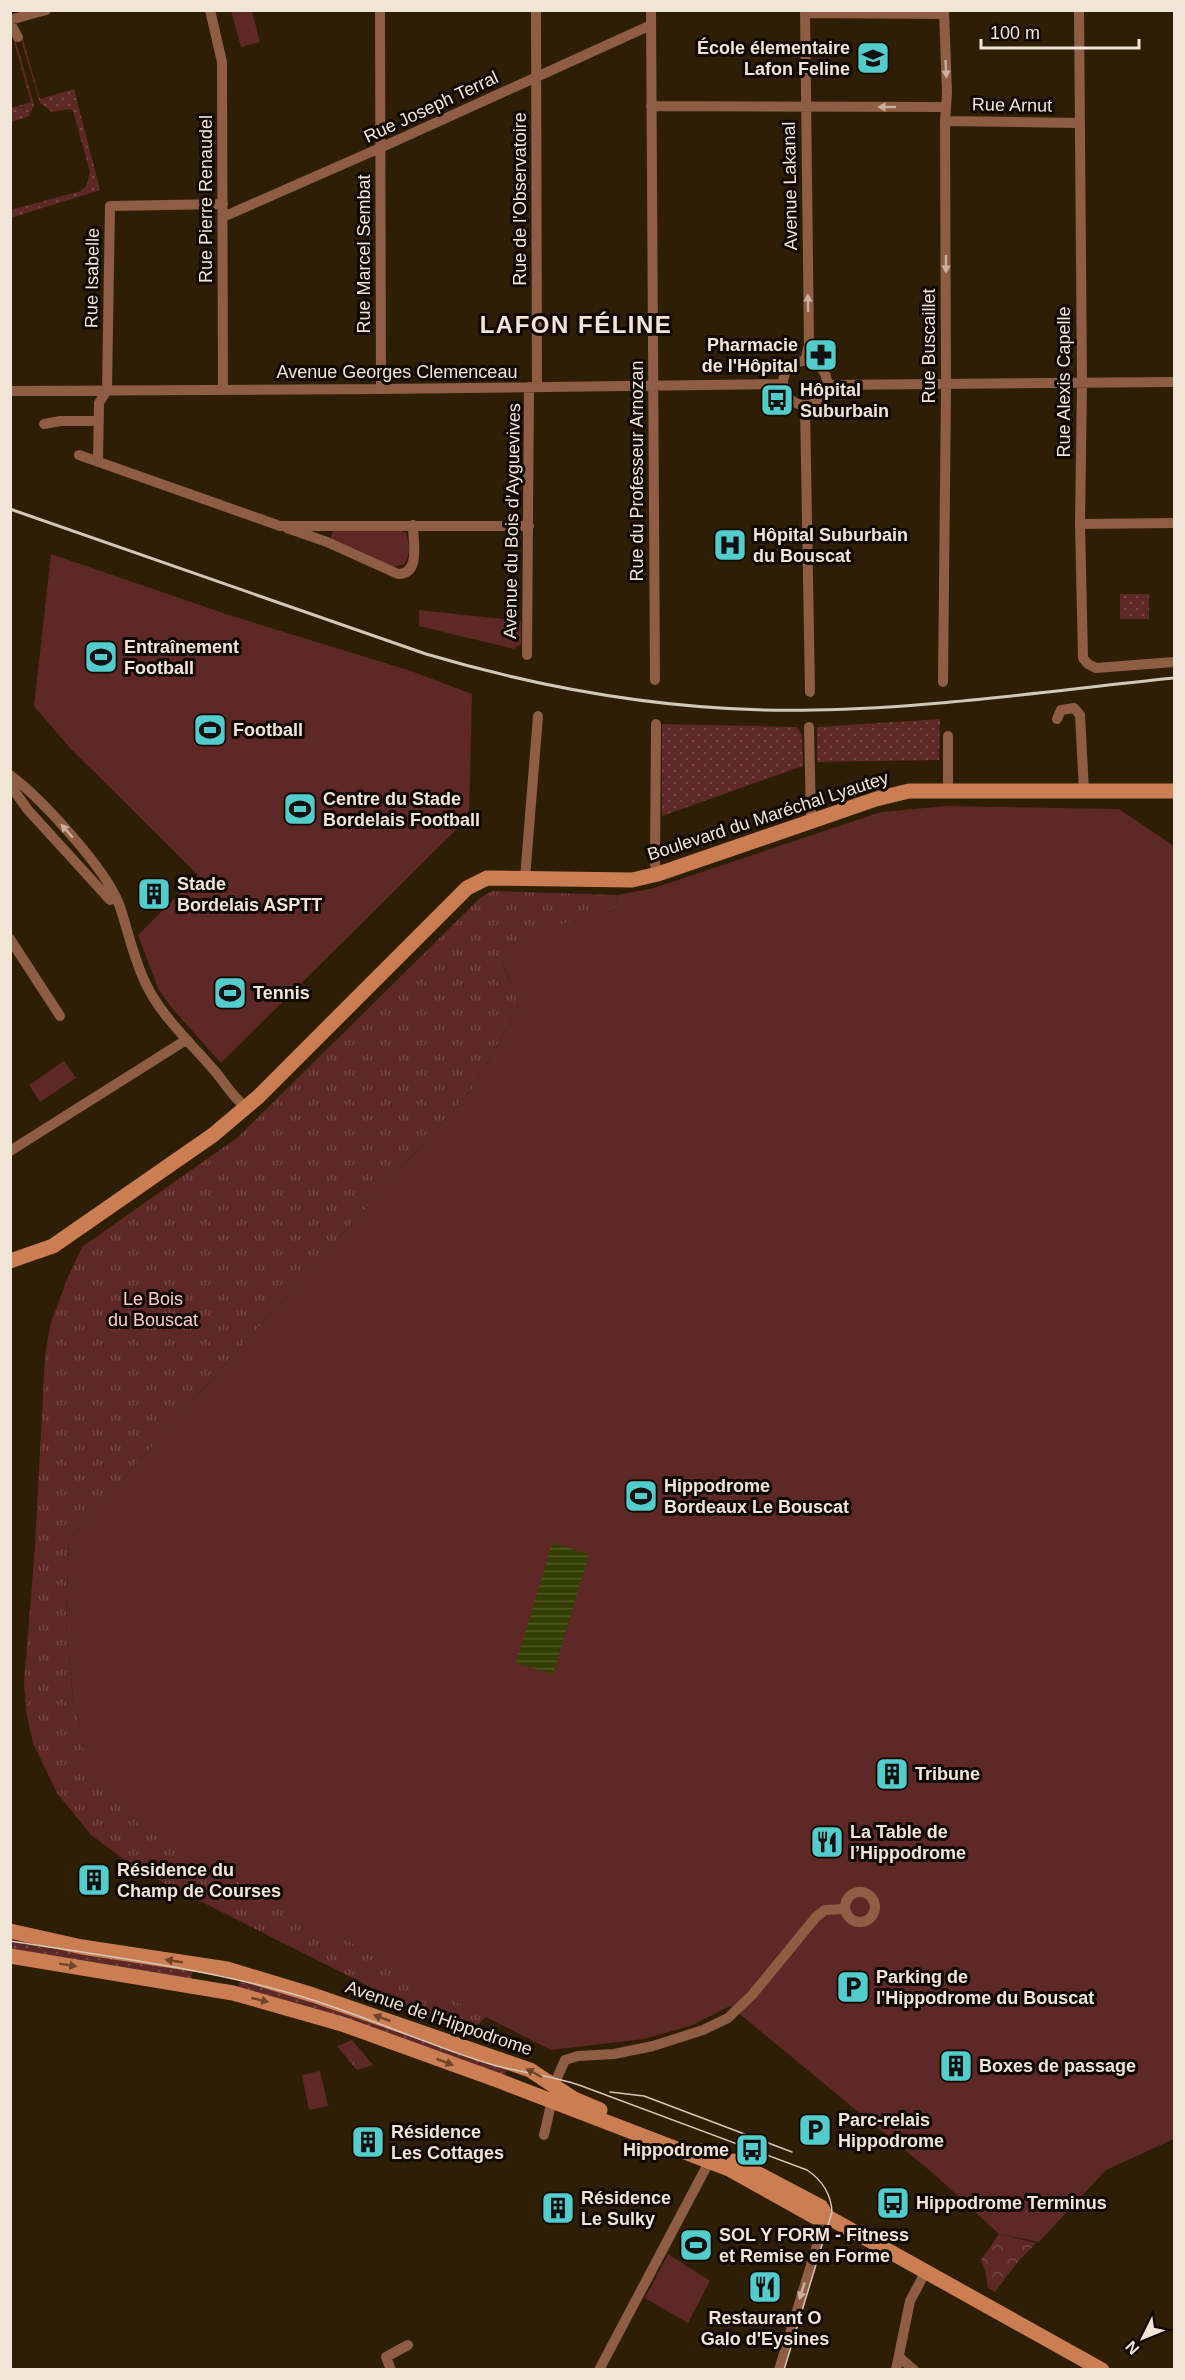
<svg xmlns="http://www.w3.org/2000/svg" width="1185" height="2380" font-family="Helvetica,sans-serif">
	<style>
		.grass { fill: url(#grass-dots) }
		.forest { fill: url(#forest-crowns) }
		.park { fill: url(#park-tufts) }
		.garden { fill: #5d2825 }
		.water { fill: url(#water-rules) }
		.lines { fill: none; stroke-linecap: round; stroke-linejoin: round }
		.street { stroke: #8e5d43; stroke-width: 10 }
		.secondary { stroke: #cc7e53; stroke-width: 15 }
		.tram { stroke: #d3c8b8; stroke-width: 1.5 }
		.rail { stroke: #d3c8b8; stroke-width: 3 }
		.oneway { fill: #c9af9c }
		.oneway2 { fill: #6e442b }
		.labels { text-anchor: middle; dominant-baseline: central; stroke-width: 6; stroke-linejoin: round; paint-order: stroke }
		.poi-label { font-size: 18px; font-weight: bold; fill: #f0e5d7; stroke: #110903; text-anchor: start }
		.street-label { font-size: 18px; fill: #f0e5d7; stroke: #110903 }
		.park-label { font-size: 18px; fill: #fbccc7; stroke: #110903 }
		.district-label { font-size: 24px; font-weight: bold; letter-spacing: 1.5px; fill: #f0e5d7; stroke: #110903 }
	</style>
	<defs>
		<pattern id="grass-dots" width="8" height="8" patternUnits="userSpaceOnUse" patternTransform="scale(1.5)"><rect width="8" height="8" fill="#5d2825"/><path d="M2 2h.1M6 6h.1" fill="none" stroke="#754744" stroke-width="1.8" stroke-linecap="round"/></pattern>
		<pattern id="forest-crowns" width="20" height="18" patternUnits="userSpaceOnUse" patternTransform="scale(1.5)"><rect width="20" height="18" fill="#5d2825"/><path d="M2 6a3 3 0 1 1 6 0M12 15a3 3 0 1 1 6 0" fill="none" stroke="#754744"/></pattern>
		<pattern id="park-tufts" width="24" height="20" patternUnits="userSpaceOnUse" patternTransform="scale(1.5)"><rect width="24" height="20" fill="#5d2825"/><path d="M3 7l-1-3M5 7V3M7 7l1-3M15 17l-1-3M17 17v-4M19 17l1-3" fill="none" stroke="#754744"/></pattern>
		<pattern id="water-rules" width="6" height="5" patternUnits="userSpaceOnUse" patternTransform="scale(1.5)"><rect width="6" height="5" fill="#323f00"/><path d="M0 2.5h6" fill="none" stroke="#505b24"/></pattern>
	</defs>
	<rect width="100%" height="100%" fill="#2e1e06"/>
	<!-- grass -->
	<path class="grass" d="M20,36H22L40,99L74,89L100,190L11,218L10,210L81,191L87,185L90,172L73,111L69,109L52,112L40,103Z
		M13,38H15L34,105L29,116L11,122V108L31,102Z
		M1120,594H1149V619H1120Z
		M940,719L939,760L817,762V727Z
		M662,724L797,727L802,735L803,766L662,816Z
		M10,1939L193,1968L191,1979L11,1949Z
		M241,1978L508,2066L505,2076L322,2011L238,1988Z"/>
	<!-- forest -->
	<path class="forest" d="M999,2234L1036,2243L1016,2264L995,2292L988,2288L986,2274L981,2260Z"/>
	<!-- park -->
	<path class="park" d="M492,891L617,895L615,910L568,923L503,965L517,998L518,1007L473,1088L69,1539L66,1620L73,1699L85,1755L199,1863L261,1892L486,2017L466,2035L164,1883L127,1862L91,1835L57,1793L33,1743L27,1717L24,1684L35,1546L45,1356L50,1325L68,1277L82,1247L238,1137L480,898Z
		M352,2040L373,2065L357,2070L337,2046Z"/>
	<!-- garden -->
	<path class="garden" d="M231,11H252L260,42L241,47Z
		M400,530L406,533C410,543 410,555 405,564L393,567L330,539L333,531Z
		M51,554L229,615L411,671L472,694L469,817L221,1063L171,1007L159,990L138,935L198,875L70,748L34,706Z
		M419,610L521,621V644L514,649L419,626Z
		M946,806L1119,809L1174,846V2139L1106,2170L1039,2242L999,2234L935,2175L730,2006L693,2025L644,2039L551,2050L454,2001L261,1892L199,1863L140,1823L110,1798L85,1756L73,1699L66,1620L69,1539L473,1088L518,1007C516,989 504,973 501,954C533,929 576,920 615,910L617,895L654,888L881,812Z
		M64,1061L76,1078L40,1102L29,1085Z
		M320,2071L328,2106L309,2110L302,2075Z
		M668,2254L710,2281L688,2323L645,2298Z"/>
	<!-- water -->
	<path class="water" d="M552,1543L589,1554L553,1674L516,1663Z"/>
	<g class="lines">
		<!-- street -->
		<path class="street" d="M210,10L222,62L223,390
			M380,10L381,389
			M536,10L537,387
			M651,10L655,680
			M805,10L809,345L805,361
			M1079,10L1082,383L1080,524L1083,658L1088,664L1096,668L1174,662
			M805,13L944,14
			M10,20L46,10
			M10,23L18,37
			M651,106L945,107
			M945,121L1078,123
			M223,217L380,148L651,25
			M783 383a22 22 0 1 1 44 0a22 22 0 1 1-44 0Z
			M828,385L1174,382
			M10,391L381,389L783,384
			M805,406L810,692
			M44,424L61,421H99
			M79,455L280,526H529
			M98,462L99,403L107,390L110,206L223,204
			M1080,524L1174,523
			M287,528L327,542L398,574C421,574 413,542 413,525
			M527,655L529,387
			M943,682L946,390L945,121L947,93L944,10
			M1057,719L1061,710L1074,708L1080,715L1084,791
			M656,724L655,864L658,874
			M809,727L811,819
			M948,736V790
			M10,775C42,799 105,868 119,904C128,930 133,957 145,982C160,1015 190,1042 213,1069C224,1081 232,1097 246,1107
			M10,785L28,810L110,900
			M525,878L538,716
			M10,939L60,1016
			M10,1151L186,1040
			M845 1907a15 15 0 1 1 30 0a15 15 0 1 1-30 0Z
			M544,2135L557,2078L565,2060L578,2056L614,2054L653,2046L703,2030L728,2018L752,1995L816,1917L825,1910L845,1909
			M701,2148L709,2162
			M899,2357L914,2370
			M391,2370L386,2357L408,2345
			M599,2370L709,2162
			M779,2370L826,2216
			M896,2370L910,2301L926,2271"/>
		<!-- secondary -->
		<path class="secondary" d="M10,1261L53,1246L213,1135L258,1097L467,888L487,878L632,880L658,874L876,799L909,791H1174
			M10,1931L82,1947L227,1969L313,1995L530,2070L574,2099L600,2110
			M10,1956L233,1993L342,2024L497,2080L729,2169L815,2217L826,2216L1102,2370
			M734,2161L821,2207L826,2216"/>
		<!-- tram -->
		<path class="tram" d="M10,1941C105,1956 201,1968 293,1994C360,2013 424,2044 490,2064C520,2073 550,2075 579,2085L807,2170C822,2180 831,2194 832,2212L784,2370
			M610,2092L644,2096L792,2152"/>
		<!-- rail -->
		<path class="rail" d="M10,509L426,654C551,691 682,713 814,710C934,708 1055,690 1174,678"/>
	</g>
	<!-- one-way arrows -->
	<defs><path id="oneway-solid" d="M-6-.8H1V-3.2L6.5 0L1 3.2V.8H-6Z" transform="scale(1.5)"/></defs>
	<g class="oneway">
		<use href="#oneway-solid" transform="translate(946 69) rotate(87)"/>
		<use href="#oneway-solid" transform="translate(887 107) rotate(-180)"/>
		<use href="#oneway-solid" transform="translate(946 264) rotate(90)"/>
		<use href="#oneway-solid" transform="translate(808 303) rotate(-91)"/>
		<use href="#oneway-solid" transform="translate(67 831) rotate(-131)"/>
		<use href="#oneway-solid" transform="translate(802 2291) rotate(108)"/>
	</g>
	<g class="oneway2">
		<use href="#oneway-solid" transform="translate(174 1961) rotate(-171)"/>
		<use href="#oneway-solid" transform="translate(68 1965) rotate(9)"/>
		<use href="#oneway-solid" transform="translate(260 2000) rotate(14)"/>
		<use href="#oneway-solid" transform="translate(382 2018) rotate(-160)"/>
		<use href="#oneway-solid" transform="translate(445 2062) rotate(21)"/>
		<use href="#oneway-solid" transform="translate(534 2073) rotate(-153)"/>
	</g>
	<!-- icons -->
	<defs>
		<g id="school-square" transform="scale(1.725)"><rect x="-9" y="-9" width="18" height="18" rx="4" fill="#53cdcb" stroke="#110903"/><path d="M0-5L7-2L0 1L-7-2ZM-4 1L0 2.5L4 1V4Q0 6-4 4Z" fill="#111"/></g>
		<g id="pharmacy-square" transform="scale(1.725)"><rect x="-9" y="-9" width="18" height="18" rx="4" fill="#53cdcb" stroke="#110903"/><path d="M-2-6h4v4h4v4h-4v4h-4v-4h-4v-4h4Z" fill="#111"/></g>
		<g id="bus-square" transform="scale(1.725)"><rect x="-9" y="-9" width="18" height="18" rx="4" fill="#53cdcb" stroke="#110903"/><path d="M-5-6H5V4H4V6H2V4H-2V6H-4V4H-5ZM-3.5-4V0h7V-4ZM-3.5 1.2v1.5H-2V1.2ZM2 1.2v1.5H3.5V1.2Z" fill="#111"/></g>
		<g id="hospital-square" transform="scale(1.725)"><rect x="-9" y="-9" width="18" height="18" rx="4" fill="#53cdcb" stroke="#110903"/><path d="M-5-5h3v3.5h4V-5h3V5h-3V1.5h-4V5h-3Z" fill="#111"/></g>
		<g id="stadium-square" transform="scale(1.725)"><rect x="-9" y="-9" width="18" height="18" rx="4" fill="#53cdcb" stroke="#110903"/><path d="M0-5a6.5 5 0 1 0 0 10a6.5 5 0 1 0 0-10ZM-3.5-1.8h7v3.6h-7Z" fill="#111"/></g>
		<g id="building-square" transform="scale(1.725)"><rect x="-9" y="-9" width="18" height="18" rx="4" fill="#53cdcb" stroke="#110903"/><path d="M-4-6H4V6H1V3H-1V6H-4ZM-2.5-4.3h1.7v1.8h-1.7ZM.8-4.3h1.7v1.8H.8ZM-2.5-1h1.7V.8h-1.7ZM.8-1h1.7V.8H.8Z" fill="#111"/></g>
		<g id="restaurant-square" transform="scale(1.725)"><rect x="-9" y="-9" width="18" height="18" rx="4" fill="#53cdcb" stroke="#110903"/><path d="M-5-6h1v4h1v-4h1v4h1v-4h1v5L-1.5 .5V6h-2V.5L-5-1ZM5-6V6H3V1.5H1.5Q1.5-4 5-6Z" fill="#111"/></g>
		<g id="parking-square" transform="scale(1.725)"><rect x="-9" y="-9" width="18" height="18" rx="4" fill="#53cdcb" stroke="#110903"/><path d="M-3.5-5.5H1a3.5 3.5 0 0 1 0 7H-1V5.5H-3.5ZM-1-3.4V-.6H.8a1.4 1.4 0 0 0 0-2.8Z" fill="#111"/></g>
	</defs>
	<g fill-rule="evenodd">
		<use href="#school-square" x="873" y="58"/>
		<use href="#pharmacy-square" x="821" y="355"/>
		<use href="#bus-square" x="777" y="400"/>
		<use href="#hospital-square" x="730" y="545"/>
		<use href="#stadium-square" x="101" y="657"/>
		<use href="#stadium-square" x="210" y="730"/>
		<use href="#stadium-square" x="300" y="809"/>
		<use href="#building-square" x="154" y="894"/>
		<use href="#stadium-square" x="230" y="993"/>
		<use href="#stadium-square" x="641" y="1496"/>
		<use href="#building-square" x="892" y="1774"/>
		<use href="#restaurant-square" x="827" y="1842"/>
		<use href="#building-square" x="94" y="1880"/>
		<use href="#parking-square" x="853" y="1987"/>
		<use href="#building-square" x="956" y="2066"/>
		<use href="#parking-square" x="815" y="2130"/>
		<use href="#building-square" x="368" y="2142"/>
		<use href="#bus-square" x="752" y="2150"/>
		<use href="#bus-square" x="893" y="2203"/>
		<use href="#building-square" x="558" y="2208"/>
		<use href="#stadium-square" x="696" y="2245"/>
		<use href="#restaurant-square" x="765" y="2287"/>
	</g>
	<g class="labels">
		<!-- poi labels -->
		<g class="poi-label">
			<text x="850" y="48" text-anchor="end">École élementaire<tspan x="850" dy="21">Lafon Feline</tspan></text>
			<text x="798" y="345" text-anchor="end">Pharmacie<tspan x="798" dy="21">de l'Hôpital</tspan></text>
			<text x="800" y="390">Hôpital<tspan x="800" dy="21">Suburbain</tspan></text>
			<text x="753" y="535">Hôpital Suburbain<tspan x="753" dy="21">du Bouscat</tspan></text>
			<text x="124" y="647">Entraînement<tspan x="124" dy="21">Football</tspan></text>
			<text x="233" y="730">Football</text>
			<text x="323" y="799">Centre du Stade<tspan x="323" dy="21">Bordelais Football</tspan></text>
			<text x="177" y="884">Stade<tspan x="177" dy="21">Bordelais ASPTT</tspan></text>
			<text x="253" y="993">Tennis</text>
			<text x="664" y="1486">Hippodrome<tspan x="664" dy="21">Bordeaux Le Bouscat</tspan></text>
			<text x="915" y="1774">Tribune</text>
			<text x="850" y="1832">La Table de<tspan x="850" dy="21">l’Hippodrome</tspan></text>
			<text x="117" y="1870">Résidence du<tspan x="117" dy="21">Champ de Courses</tspan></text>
			<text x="876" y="1977">Parking de<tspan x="876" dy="21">l'Hippodrome du Bouscat</tspan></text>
			<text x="979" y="2066">Boxes de passage</text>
			<text x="838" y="2120">Parc-relais<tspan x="838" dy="21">Hippodrome</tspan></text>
			<text x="391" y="2132">Résidence<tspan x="391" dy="21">Les Cottages</tspan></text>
			<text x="729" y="2150" text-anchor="end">Hippodrome</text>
			<text x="581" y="2198">Résidence<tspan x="581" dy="21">Le Sulky</tspan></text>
			<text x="916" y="2203">Hippodrome Terminus</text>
			<text x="719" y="2235">SOL Y FORM - Fitness<tspan x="719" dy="21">et Remise en Forme</tspan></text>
			<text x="765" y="2318" text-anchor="middle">Restaurant O<tspan x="765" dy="21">Galo d'Eysines</tspan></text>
		</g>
		<!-- street labels -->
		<g class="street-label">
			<text transform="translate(1012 105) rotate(1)">Rue Arnut</text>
			<text transform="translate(431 107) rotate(-25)">Rue Joseph Terral</text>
			<text transform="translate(790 186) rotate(-91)">Avenue Lakanal</text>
			<text transform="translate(206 199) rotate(-90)">Rue Pierre Renaudel</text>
			<text transform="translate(520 199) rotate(-90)">Rue de l'Observatoire</text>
			<text transform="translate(364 254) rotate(-90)">Rue Marcel Sembat</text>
			<text transform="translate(92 278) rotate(-89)">Rue Isabelle</text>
			<text transform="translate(929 346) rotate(-90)">Rue Buscaillet</text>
			<text x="397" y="372">Avenue Georges Clemenceau</text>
			<text transform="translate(1064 382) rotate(-90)">Rue Alexis Capelle</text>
			<text transform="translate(637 471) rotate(-90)">Rue du Professeur Arnozan</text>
			<text transform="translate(512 521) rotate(-89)">Avenue du Bois d'Ayguevives</text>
			<text transform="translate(768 816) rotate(-18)">Boulevard du Maréchal Lyautey</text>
			<text transform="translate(439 2018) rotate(19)">Avenue de l'Hippodrome</text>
		</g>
		<!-- park labels -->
		<g class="park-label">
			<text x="153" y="1299">Le Bois<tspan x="153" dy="21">du Bouscat</tspan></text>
		</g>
		<!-- district labels -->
		<g class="district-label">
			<text x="576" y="324">LAFON FÉLINE</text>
		</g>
	</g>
	<!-- border -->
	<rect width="1185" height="2380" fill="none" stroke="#f0e5d7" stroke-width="24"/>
	<!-- north arrow -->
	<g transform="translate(1143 2338) rotate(227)" stroke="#110903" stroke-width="4.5" paint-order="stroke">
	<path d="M0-4.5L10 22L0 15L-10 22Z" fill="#f0e5d7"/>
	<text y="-9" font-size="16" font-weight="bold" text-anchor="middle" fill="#f0e5d7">N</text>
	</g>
	<!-- scale -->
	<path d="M981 39v9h158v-9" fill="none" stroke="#f0e5d7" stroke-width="3"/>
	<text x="990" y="39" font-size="18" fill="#f0e5d7" stroke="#110903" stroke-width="4.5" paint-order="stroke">100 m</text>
</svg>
